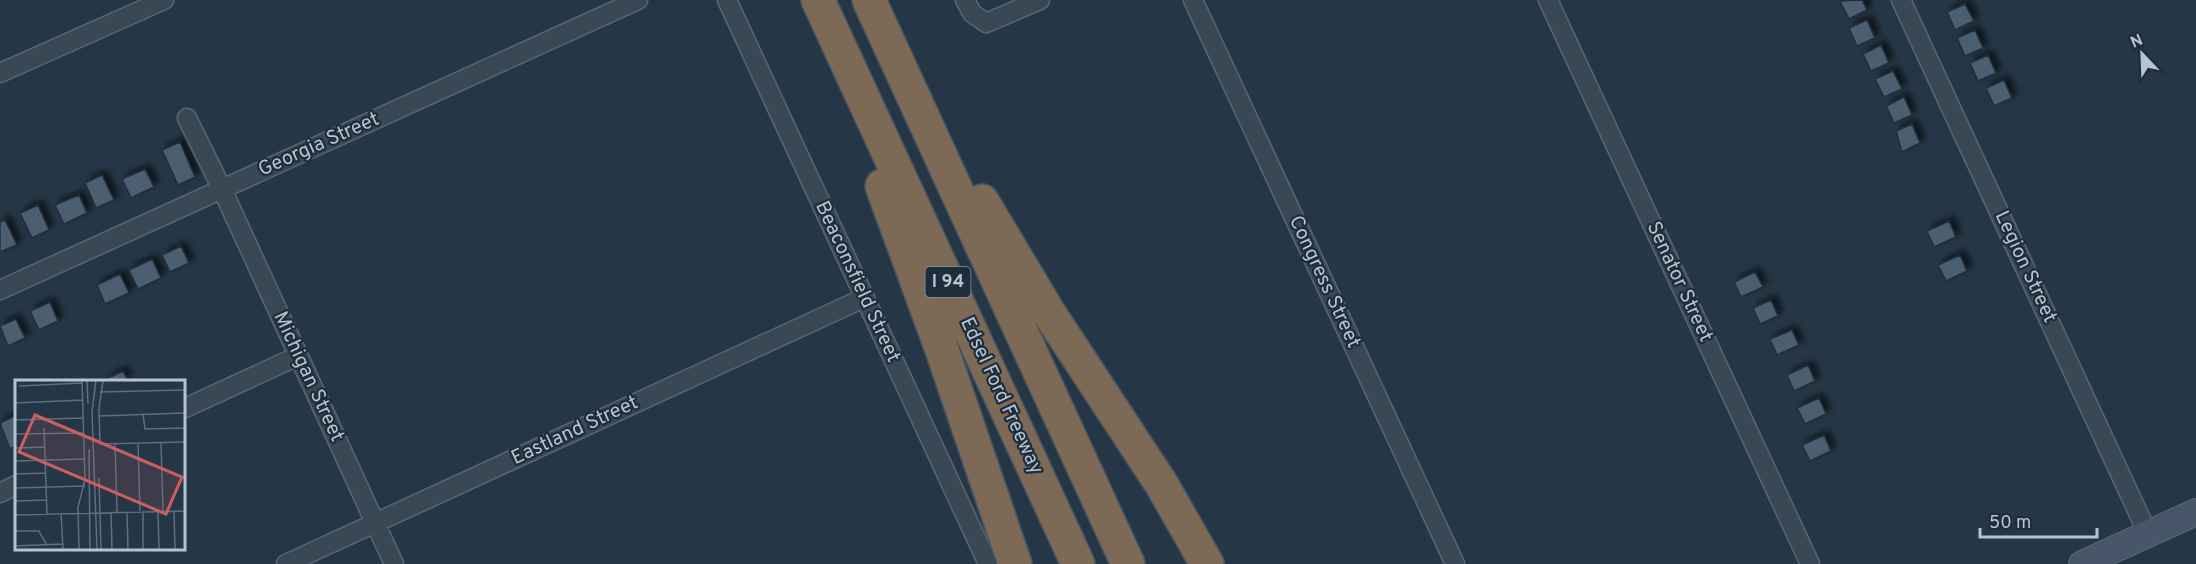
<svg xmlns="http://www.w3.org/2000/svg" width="2196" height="564" font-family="Overpass,sans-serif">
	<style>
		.building { fill: #4b5e6f; stroke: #202f3d; stroke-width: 1.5; filter: url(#shadow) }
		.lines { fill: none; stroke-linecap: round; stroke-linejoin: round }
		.street-casing { stroke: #586672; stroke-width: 21 }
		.secondary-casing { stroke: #586672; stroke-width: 28 }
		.highway-casing { stroke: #445360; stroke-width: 36 }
		.street { stroke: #394855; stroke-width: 18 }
		.secondary { stroke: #475769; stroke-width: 26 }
		.highway { stroke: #7c6956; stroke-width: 33 }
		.labels { text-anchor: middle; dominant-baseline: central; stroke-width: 4.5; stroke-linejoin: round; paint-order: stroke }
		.shield { fill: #1e2d3b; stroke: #8996a2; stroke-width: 1.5 }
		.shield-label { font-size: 18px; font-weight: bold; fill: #b7c3ce }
		.street-label { font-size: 20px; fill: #b7c3ce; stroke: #1e2d3b }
		.inset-road { fill: none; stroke: #5f6f7c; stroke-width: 1.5 }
		.view { fill: #cb5e62; fill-opacity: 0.15; stroke: #cb5e62; stroke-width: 3 }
		.inset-edge { fill: none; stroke: #b7c3ce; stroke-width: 3 }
	</style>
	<defs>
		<filter id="shadow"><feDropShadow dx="5" dy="-5" stdDeviation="3" flood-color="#0009"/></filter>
	</defs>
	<rect width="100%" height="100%" fill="#253746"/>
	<!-- building -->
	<path class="building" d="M1862,0L1867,10L1849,19L1840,1Z
		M1965,4L1974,21L1955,30L1947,12Z
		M1867,20L1875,38L1857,46L1849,28Z
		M1975,30L1983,48L1965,56L1957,38Z
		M1881,45L1889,63L1871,71L1863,54Z
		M1988,55L1996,73L1978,81L1970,63Z
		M1893,71L1902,89L1884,97L1875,79Z
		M2004,80L2012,98L1994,106L1986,88Z
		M1904,97L1912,115L1894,123L1886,106Z
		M1912,124L1920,143L1902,152L1896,131Z
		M180,142L195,177L178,185L162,150Z
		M145,169L154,187L131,198L122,179Z
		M102,175L114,200L96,208L85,183Z
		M79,195L87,213L64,224L55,205Z
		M38,205L49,230L32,238L20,213Z
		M5,220L17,245L0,252V222Z
		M1949,221L1956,237L1934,247L1927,231Z
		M181,246L189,263L170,272L162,255Z
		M1960,255L1967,271L1946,281L1938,265Z
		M152,259L161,278L138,289L129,270Z
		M1755,272L1763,287L1741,297L1734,282Z
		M120,274L129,293L105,304L97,285Z
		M1771,300L1778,316L1760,324L1753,308Z
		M50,302L58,321L39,330L30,311Z
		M16,319L25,338L8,346L0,326Z
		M1792,330L1799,345L1777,355L1770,339Z
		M1808,365L1815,381L1794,391L1787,375Z
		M123,371L128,381H106V379Z
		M1819,398L1826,414L1805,424L1797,408Z
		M16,415V446L10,449L0,423Z
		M1824,435L1831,451L1810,461L1802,445Z"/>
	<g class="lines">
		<!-- street casing -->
		<g class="street-casing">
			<path id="street" d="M727,0L988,564
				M965,0L972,13L986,23L1040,0
				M1193,0L1455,564
				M1548,0L1810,564
				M1901,0L2148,534
				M0,73L164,0
				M187,118L222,189L394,564
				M0,290L638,0
				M183,409L298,356
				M0,493L16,485
				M286,564L864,298"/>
		</g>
		<!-- secondary casing -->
		<g class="secondary-casing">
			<path id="secondary" d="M2082,564L2196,512"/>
		</g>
		<!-- highway casing -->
		<g class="highway-casing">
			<path id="highway" d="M818,0L1078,564
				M869,0L1128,564
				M882,186L941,347L1015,564
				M982,201L1049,313L1162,485L1207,564"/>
		</g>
		<!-- street -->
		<use href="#street" class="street"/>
		<!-- secondary -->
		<use href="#secondary" class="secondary"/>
		<!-- highway -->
		<use href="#highway" class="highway"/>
	</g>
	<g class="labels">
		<!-- shield labels -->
		<rect class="shield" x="925.5" y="267" width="45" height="30" rx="4.5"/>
		<g class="shield-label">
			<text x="948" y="282">I 94</text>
		</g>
		<!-- street labels -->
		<g class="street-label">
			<text transform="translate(319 145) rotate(-24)">Georgia Street</text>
			<text transform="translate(2025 267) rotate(65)">Legion Street</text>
			<text transform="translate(857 282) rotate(65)">Beaconsfield Street</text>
			<text transform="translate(1324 282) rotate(65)">Congress Street</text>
			<text transform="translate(1679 282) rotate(65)">Senator Street</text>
			<text transform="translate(308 377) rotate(65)">Michigan Street</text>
			<text transform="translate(1001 396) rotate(65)">Edsel Ford Freeway</text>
			<text transform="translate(575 431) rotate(-25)">Eastland Street</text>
		</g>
	</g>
	<!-- overview -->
	<g transform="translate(15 380)">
		<rect width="170" height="170" fill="#253746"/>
		<path class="inset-road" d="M72,0L73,24M81,0L77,32L82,169M88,0L84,29L85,64L170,62M4,6L67,3M85,12L170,10M0,23L68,20M128,34L130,49L170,48M84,36L170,33M0,40L68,38M29,48L32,134M0,54L69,53M146,62L148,131M123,63L125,131M100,64L102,132M0,68L30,67M74,69L75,169M0,81L69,79M0,94L31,93M84,98L86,169M0,108L70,106M0,121L32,120M128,131V169M143,131L144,169M159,131L160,169M96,132L97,169M112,132L113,169M46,133L48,169M0,135L170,131M0,151H24L31,164M0,166L47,164M64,169L63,127L70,100L67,0"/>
		<path class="view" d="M20,35L167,97L151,134L4,72Z"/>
		<rect width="170" height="170" class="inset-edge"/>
	</g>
	<!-- north arrow -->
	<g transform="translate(2142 54) rotate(337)" stroke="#1e2d3b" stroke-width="4.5" paint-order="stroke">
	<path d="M0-4.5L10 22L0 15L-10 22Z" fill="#b7c3ce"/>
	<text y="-9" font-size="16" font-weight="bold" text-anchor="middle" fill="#b7c3ce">N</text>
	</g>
	<!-- scale -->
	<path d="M1980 528v9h117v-9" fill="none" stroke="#b7c3ce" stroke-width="3"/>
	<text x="1989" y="528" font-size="18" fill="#b7c3ce" stroke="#1e2d3b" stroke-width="4.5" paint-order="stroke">50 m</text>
</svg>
